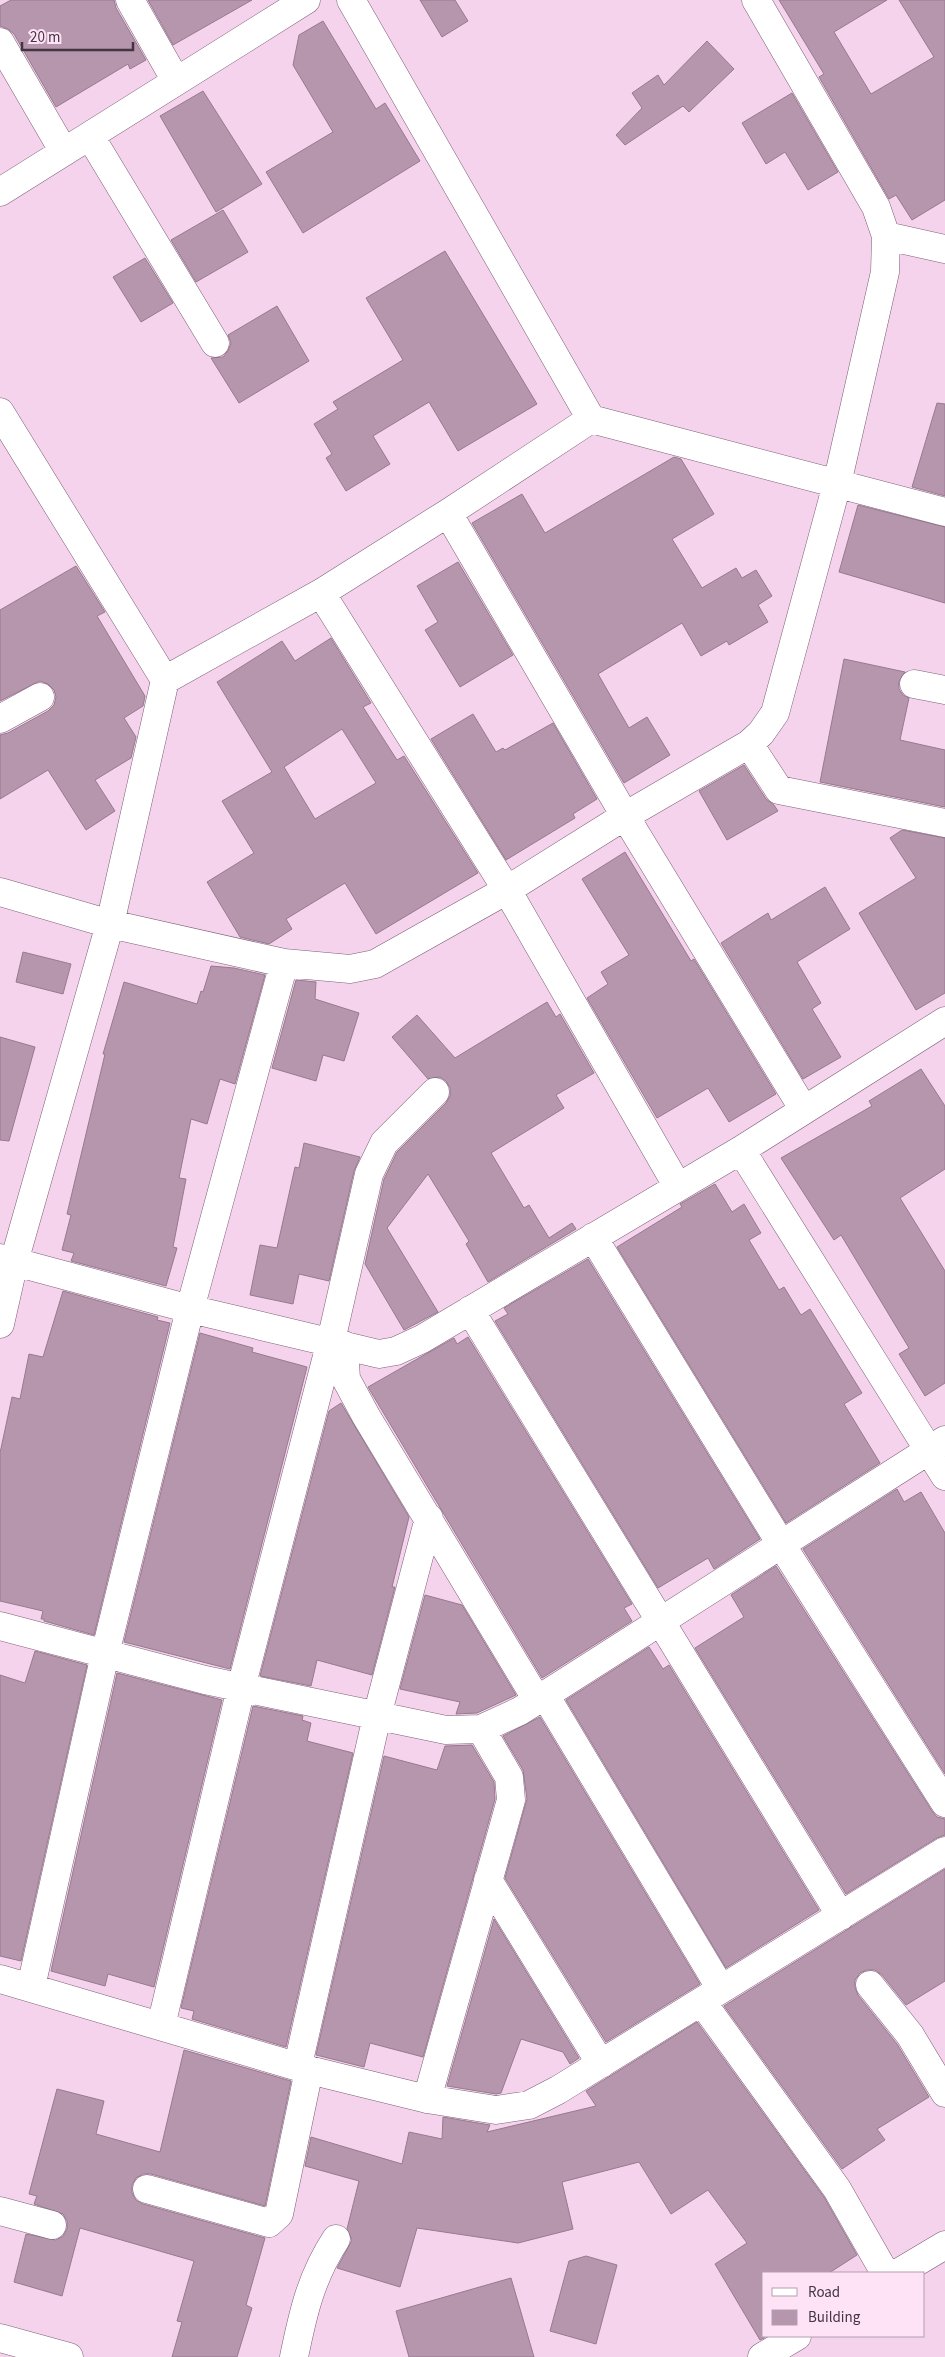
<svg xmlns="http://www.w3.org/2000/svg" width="945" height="2357" font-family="'Source Sans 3',sans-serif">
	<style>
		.building { fill: #b596ad; stroke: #977990; fill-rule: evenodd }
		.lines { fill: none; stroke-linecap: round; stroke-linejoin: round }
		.minor-casing { stroke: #7d6076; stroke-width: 29 }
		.minor { stroke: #fff; stroke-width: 28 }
	</style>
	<rect width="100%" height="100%" fill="#f5d3ec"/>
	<!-- building -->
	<path class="building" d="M11,0H114L116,8L146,60L130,69L128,64L56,107L14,34L8,29L0,26V6Z
		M148,0H252L173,45Z
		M420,0H455L468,21L442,37Z
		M779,0H887L834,32L871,94L934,57L899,0H945V200L912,220L896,195L889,199L819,77L824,74Z
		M323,21L376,109L385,103L420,161L303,233L266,172L333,132L293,65L299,35Z
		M707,41L734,69L689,112L683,106L625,145L616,135L642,108L632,93L658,75L664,85Z
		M203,91L262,184L216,212L160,116Z
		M792,93L838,172L808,190L785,152L766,164L742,123Z
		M223,210L248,252L196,282L171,240Z
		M445,251L537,404L458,451L429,402L373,436L390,464L346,491L326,458L332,454L314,424L338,409L333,402L403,360L366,298Z
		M145,258L173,303L141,322L113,277Z
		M277,306L309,361L239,403L211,358L223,357L228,351L231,343L228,335Z
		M937,403L945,404V496L912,487Z
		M674,457L681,459L714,514L672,539L702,588L736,568L742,578L756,570L772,596L758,605L768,622L729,645L727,641L701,656L682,623L598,674L629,728L647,717L670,755L624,783L472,523L522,494L545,533Z
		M858,505L945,527V603L839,572Z
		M458,562L513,655L460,687L425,630L438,622L417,586Z
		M76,566L105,612L97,616L145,696L143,706L124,718L136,737L131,758L95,780L115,811L86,830L48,770L0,799V735L8,733L48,711L54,705L56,697L54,690L48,684L40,681L0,701V610Z
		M331,638L371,703L363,707L397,760L404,756L478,873L376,934L345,883L286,919L292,929L269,944L240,937L207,882L254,853L222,801L272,772L217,682L282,641L295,661ZM342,729L376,783L315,819L284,767Z
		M844,659L905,672L899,681V689L903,695L909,698L900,740L945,750V807L820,782Z
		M473,714L496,752L503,748L505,750L553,723L597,799L573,814L575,818L506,860L431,739Z
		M744,765L766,799L774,805L778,811L727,840L699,791Z
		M902,830L945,838V993L916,1010L859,913L916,878L890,838Z
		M625,852L691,961L694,959L776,1094L729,1122L708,1088L657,1118L587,998L608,984L601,972L629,955L582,879Z
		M825,887L850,929L797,962L821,1003L812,1009L841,1057L803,1079L721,943L768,913L771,920Z
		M23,952L71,964L63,994L16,982Z
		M211,966L234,968L265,975L235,1084L220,1079L207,1124L191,1119L179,1178L186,1179L173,1247L177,1248L166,1286L71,1261L74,1253L62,1250L71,1215L67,1214L105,1054H103L124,982L197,1004L201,991L203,992Z
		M296,980L316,982L315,999L359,1013L344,1061L323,1055L316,1081L272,1068Z
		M547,1002L556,1017L560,1014L594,1073L556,1095L564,1108L491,1153L524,1208L529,1205L549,1238L572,1223L576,1229L488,1282L466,1244L469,1241L428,1174L387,1228L438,1312L404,1330L365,1264L384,1179L397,1152L446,1103L450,1096V1088L446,1081L440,1077L428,1079L392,1037L417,1015L455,1058Z
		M0,1037L35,1047L9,1141L0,1140Z
		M921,1069L945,1106V1169L900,1198L945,1271V1383L925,1396L899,1354L909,1348L841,1235L834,1240L781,1158L872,1106L869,1101Z
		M304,1143L360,1157L354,1171L329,1281L299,1274L293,1304L250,1295L260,1245L277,1248L295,1167L299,1168Z
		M715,1184L732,1212L744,1204L761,1233L749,1240L779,1290L784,1287L801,1315L810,1309L862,1393L844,1404L880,1463L786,1523L617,1247L682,1207L680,1204Z
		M588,1259L760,1539L714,1569L708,1558L658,1588L495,1321L508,1314L504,1308Z
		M63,1291L158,1317L157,1320L170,1323L94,1635L44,1621V1619H41L43,1611L0,1601V1453L12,1397L20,1399L29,1354L43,1357Z
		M200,1333L253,1348L252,1352L307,1367L230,1669L124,1642Z
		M468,1337L632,1604L624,1608L632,1621L542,1678L368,1387L454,1338L457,1344Z
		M341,1403L409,1517L392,1587H395L372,1675L317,1660L311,1686L260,1676L329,1411Z
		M897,1489L904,1502L921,1492L945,1533V1774L803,1549Z
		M776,1566L932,1811L937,1817L945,1819V1835L937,1838L846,1894L695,1648L744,1617L731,1595Z
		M425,1595L462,1605L516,1695L477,1713L456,1714L460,1702L400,1689Z
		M649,1647L663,1669L669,1665L819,1910L726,1968L566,1700Z
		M35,1651L87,1665L21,1961L0,1956V1675L25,1683Z
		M117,1673L222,1700L154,1987L108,1974L105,1986L51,1971Z
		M253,1706L303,1716L302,1720L311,1723L307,1741L353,1753L286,2047L192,2019L194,2011L181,2008Z
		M540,1717L700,1984L606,2042L505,1878L527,1799L523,1770L503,1736Z
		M472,1745L494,1782L495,1799L423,2057L370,2043L364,2067L316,2055L384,1756L437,1770L445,1746Z
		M945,1869V1981L906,2005L882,1975L875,1970H867L860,1973L855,1980V1987L858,1995L897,2044L929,2097L877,2129L885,2140L842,2169L724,2006Z
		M494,1919L579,2058L570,2064L563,2052L521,2039L501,2093L496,2094L447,2086Z
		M697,2022L824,2197L857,2255L829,2273H764V2338L760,2340L715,2264L747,2243L708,2190L671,2214L639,2162L562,2182L573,2229L518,2243L417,2228L400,2287L337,2268L352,2240L347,2229L359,2181L305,2166L311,2137L402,2164L409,2132L442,2139L443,2117L490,2125L487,2132L596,2106L586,2091Z
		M184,2050L291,2081L265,2206L151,2174H143L136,2178L132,2185V2193L136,2200L143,2204L265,2238L246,2305L252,2308L237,2357H172L182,2322L177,2321L194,2261L80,2228L62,2296L14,2282L26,2234L56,2240L63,2236L67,2229V2221L63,2214L34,2204L37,2196L29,2194L57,2089L104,2101L96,2134L160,2152Z
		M586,2256L617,2265L596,2344L550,2331L569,2261Z
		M511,2278L534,2357H409L396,2311Z"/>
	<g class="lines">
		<!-- minor casing -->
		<g class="minor-casing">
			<path id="minor" d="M130,0L176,81
				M0,42L64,152
				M90,136L215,343
				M0,192L306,0
				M886,236L945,249
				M0,412L165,680L321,593L448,513L591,419L351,0
				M591,419L945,512
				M448,513L625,816L804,1110
				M321,593L507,890L678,1187
				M914,684L945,690
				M0,719L40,697
				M749,744L779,790L945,823
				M0,892L110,924L284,963L350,969L375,964L507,890L625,816L749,744L761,733L775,713L837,484L885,272L886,236L876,207L756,0
				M741,1150L945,1476
				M593,1237L781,1544L945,1803
				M0,1258L190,1309L379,1354L396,1351L422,1339L741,1150L945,1021
				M470,1310L841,1916
				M0,1324L14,1262L110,924L165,680
				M344,1345L346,1379L366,1416L537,1700
				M0,1626L205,1680L446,1730L481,1729L520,1711L945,1440
				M545,1695L721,1989
				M488,1880L601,2064
				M0,1979L309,2070L427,2099L496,2110L529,2105L558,2090L945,1851
				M870,1985L910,2035L945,2093
				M31,1987L105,1654L190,1309L284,963
				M702,2002L837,2189L885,2273
				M161,2026L241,1688L331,1341L369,1174L384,1143L435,1092
				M298,2065L377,1716L429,1518
				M427,2099L511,1800L509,1777L481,1729
				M147,2189L269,2223L279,2214L309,2070
				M0,2211L52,2225
				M898,2273L945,2245
				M0,2338L69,2357
				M294,2357C303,2313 311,2277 336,2239
				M762,2357L797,2336"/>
		</g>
		<!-- minor -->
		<use href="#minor" class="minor"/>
	</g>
	<!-- legend -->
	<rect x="762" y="2272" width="162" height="65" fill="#fee3f7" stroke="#b39eae"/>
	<rect x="772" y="2288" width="25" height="8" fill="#ffffff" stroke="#b39eae"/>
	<text x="808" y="2297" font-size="15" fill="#433640">Road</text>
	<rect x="772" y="2310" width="25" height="15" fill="#b596ad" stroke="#b39eae"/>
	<text x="808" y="2322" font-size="15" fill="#433640">Building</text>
	<!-- scale -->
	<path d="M22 42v8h111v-8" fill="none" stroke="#433640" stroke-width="2.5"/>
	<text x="30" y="42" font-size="15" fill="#433640" stroke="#fee3f7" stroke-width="4" paint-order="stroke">20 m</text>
</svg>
